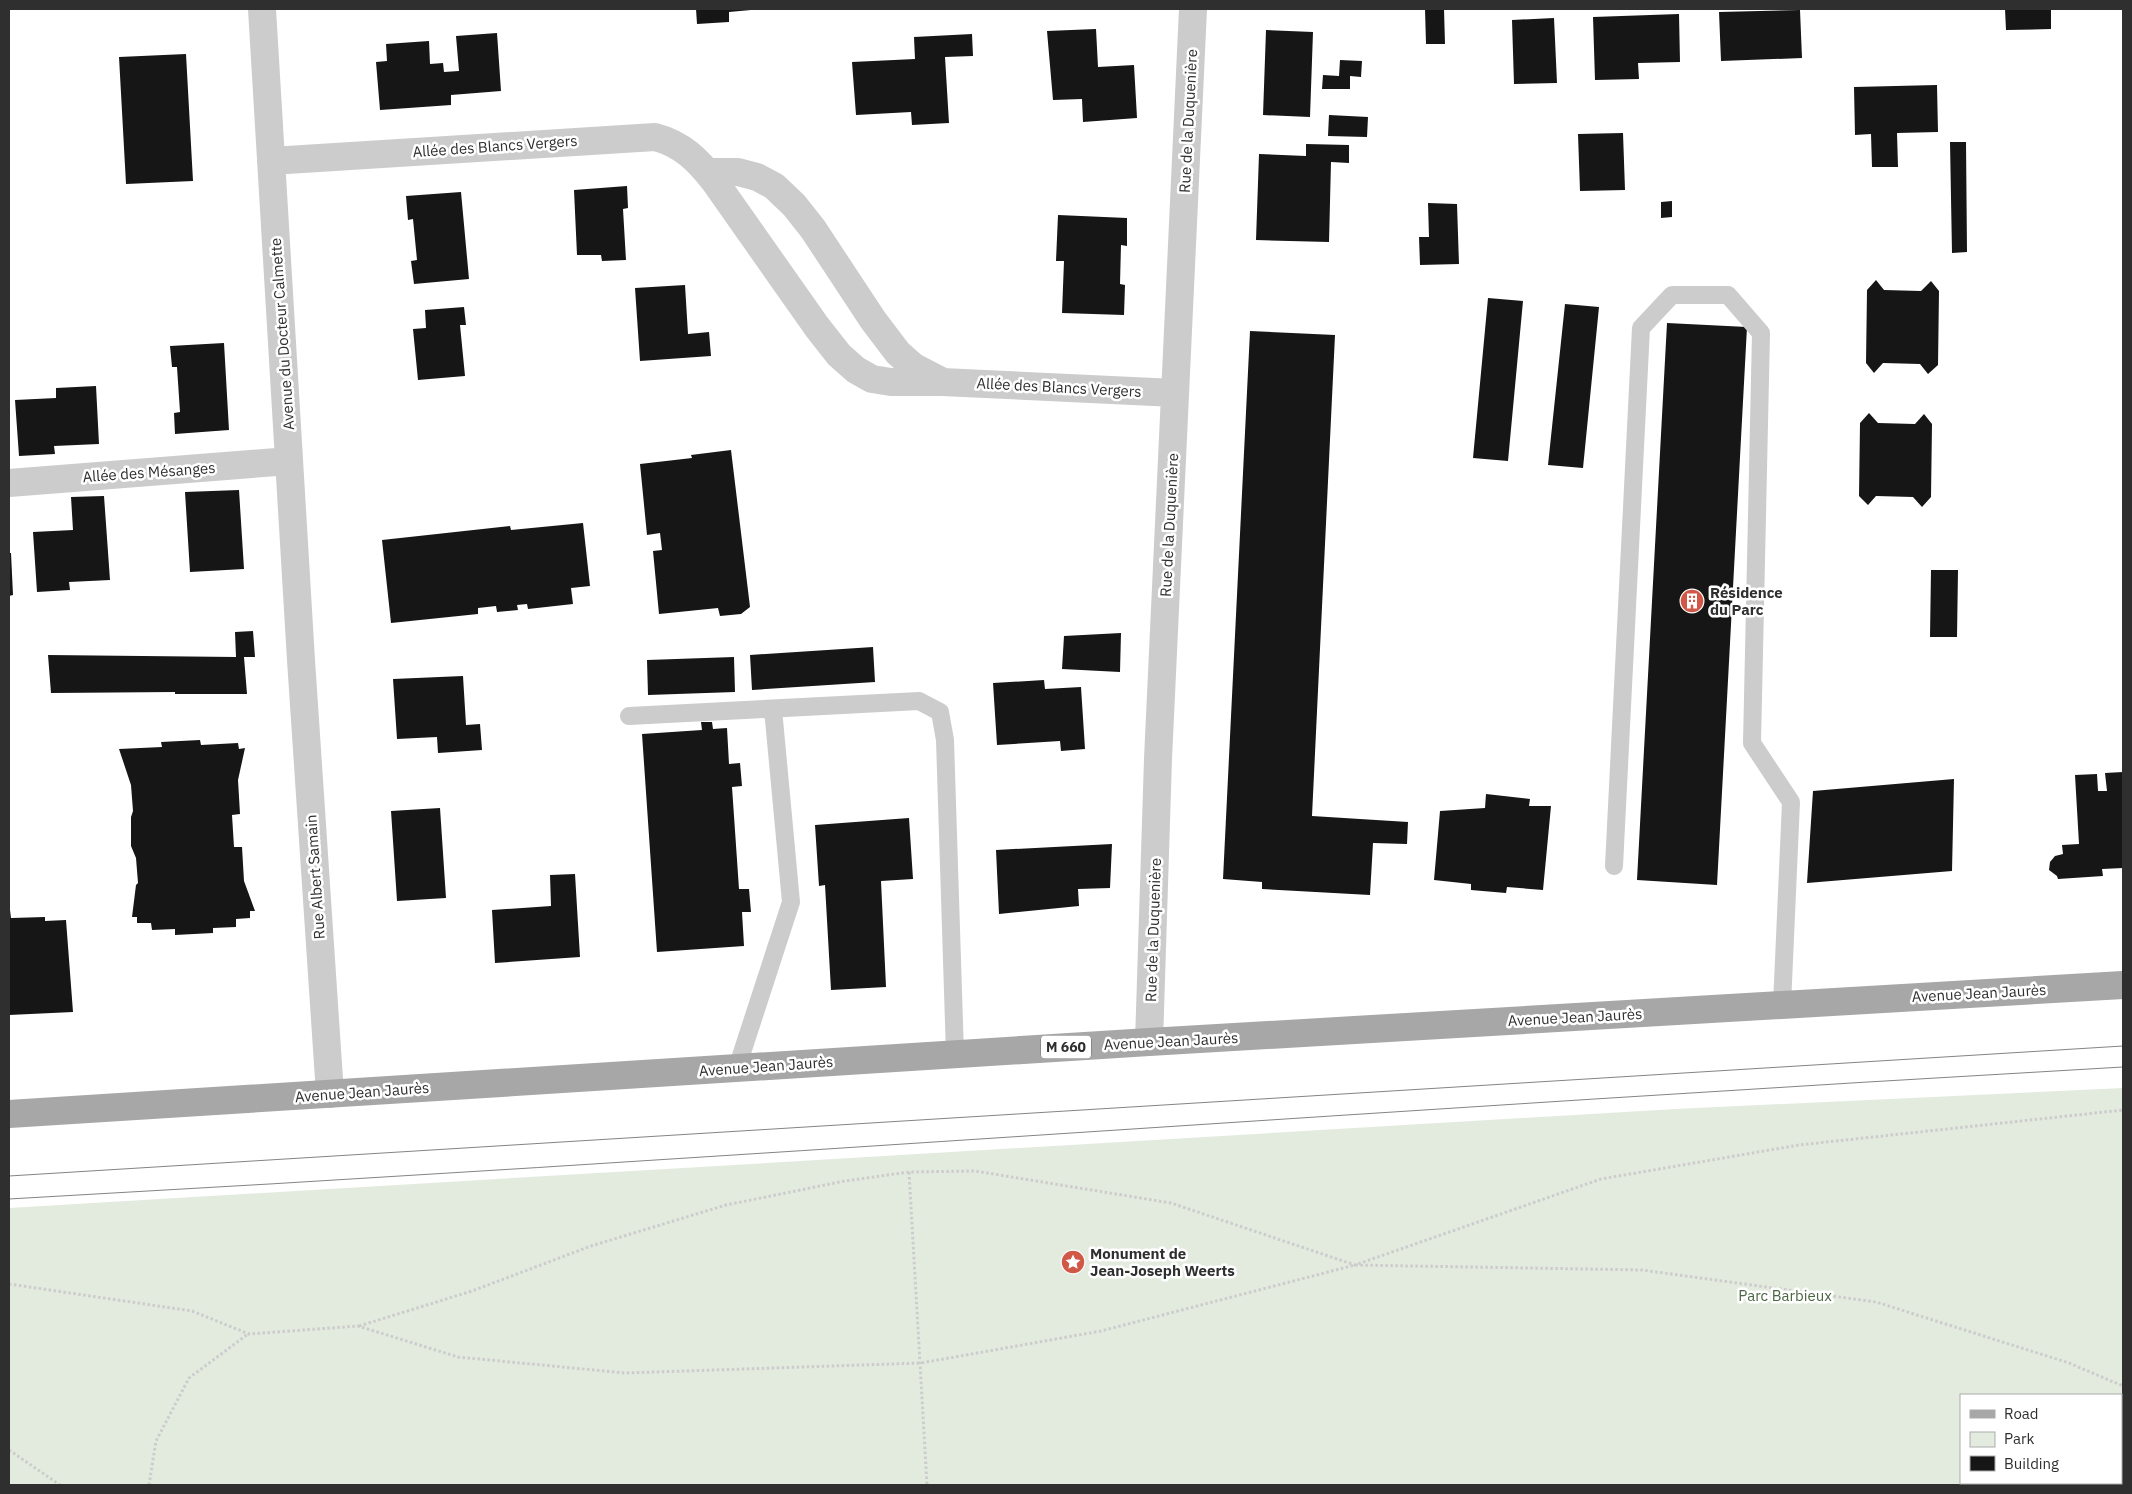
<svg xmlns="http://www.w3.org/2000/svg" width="2132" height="1494" font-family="'IBM Plex Sans',sans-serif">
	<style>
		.green { fill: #e3ebdf; fill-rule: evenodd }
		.building { fill: #161616 }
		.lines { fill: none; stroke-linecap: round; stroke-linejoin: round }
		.path { stroke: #ccc; stroke-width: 3; stroke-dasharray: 2.5 2.5; stroke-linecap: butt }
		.lane { stroke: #ccc; stroke-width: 18 }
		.street { stroke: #ccc; stroke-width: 28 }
		.primary { stroke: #a7a7a7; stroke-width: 28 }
		.tram { stroke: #848484; stroke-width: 1 }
		.labels { text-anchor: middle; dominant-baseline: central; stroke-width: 5; stroke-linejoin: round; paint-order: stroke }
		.shield { fill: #fff; stroke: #6d6d6d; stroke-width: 1 }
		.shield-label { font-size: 14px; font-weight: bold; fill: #2f2f2f }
		.street-label { font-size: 15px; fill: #2f2f2f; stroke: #fff }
		.poi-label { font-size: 15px; font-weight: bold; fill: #2f2f2f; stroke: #fff; text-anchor: start }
		.park-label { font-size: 15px; fill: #4b6642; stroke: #fff }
	</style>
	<rect width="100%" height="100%" fill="#fff"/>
	<!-- green -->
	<path class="green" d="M2123,1088V1485H9V1208L1675,1109ZM1961,1395H2121V1483H1961Z"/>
	<!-- building -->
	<path class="building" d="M696,9H751V10L729,12V22L697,24Z
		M1425,9H1444L1445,44H1426Z
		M2005,9H2051V29L2006,30Z
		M1800,10L1802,58L1721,61L1719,12Z
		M1679,14L1680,62L1638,63L1639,79L1595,80L1593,17Z
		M1554,18L1557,83L1514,84L1512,20Z
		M1096,29L1098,67L1134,65L1137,118L1083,122L1082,99L1053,100L1047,31Z
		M1266,30L1313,32L1310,117L1263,115Z
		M497,33L501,91L451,95V105L380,110L376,62L387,61L386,44L429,41L430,64L443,63L444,72L459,71L456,36Z
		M972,34L973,56L945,57L949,123L912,125L911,112L856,115L852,62L915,59L914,37Z
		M186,54L193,181L126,184L119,57Z
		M1340,60L1362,61L1361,77L1350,76V89H1322L1323,75L1339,76Z
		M1937,85L1938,132L1897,133L1898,167H1872L1871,134L1855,135L1854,87Z
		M1329,115L1368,117L1367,137L1328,136Z
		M1623,133L1625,190L1580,191L1578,134Z
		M1950,142H1966L1967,252L1952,253Z
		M1306,144L1349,145V163L1331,162L1329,242L1256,240L1259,154L1306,156Z
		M627,186L628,208L623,209L626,260L602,261L601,255H577L574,190Z
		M461,192L469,279L414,284L411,261L417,260L413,219L408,220L406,196Z
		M1672,201V217L1661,218V202Z
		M1428,203L1457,204L1459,264L1420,265L1419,237H1429Z
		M1058,215L1127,218V246L1121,245L1120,284L1125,285L1124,315L1062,313L1064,261H1056Z
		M1876,280L1884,290L1921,291L1931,281L1939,291L1938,365L1928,374L1920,364L1883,363L1874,373L1866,363L1867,290Z
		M685,285L688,334L709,332L711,356L640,361L635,288Z
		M1488,298L1523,301L1508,461L1473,458Z
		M1565,304L1599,307L1583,468L1548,465Z
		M464,307L466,325H460L465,376L418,380L413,329L426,328L425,310Z
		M1667,323L1747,327L1717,885L1637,880Z
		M1250,331L1335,335L1312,816L1408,822L1407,844L1373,843L1370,895L1262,889V882L1223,879Z
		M224,343L229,430L175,434L174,413L180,412L177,367H172L170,346Z
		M96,386L99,444L54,446L55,454L19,456L15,400L56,398V388Z
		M1869,413L1878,423L1915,424L1924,414L1932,424L1931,497L1922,507L1913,497L1876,496L1868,505L1859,496L1860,423Z
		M731,450L750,607L741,614L720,616L718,608L659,614L653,551L662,550L660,533L647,535L640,464L692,458L691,455Z
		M239,490L244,569L190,572L185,492Z
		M104,496L110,580L69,582L70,590L37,592L33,532L73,530L71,497Z
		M583,523L590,586L571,588L573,604L528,609L527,604L517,605L518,610L497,612L496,606L478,608V614L391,623L382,540L510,526L511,530Z
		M9,553H11L13,595L9,596Z
		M1931,570H1958L1957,637H1930Z
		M253,631L255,657H244L247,694H175V692L51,693L48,655L236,657L235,632Z
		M1121,633L1120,672L1062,669L1064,636Z
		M873,647L875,682L752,690L750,655Z
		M734,657L735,692L648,695L647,660Z
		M463,676L466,725L480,724L482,750L438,753L437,737L397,739L393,679Z
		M1044,680L1045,689L1081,687L1085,749L1061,751L1060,741L997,745L993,683Z
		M701,722H712L713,729L727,728L729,764L740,763L742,786L732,787L739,889H749L751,912H742L744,946L657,952L642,734L702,730Z
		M200,740L201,745L238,743L239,749L245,748L238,780L240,814L232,815L234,847H242L244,881L255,911H250V918L236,919V927L213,928V933L175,935V929L152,930L151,923H137V917H132L136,885L138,883L136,858L131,846V817L133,811L131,785L119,749L162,747L161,742Z
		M2123,772V868L2102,869L2103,876L2058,879L2057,876L2049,870L2050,862L2055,856L2063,854L2062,845L2079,844L2075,775L2097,774L2098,791H2107L2105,773Z
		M1954,779L1952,871L1807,883L1813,791Z
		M1486,794L1530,799L1529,806H1551L1543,890L1507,887L1506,893L1471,890V884L1434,880L1440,811L1485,808Z
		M440,808L446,898L397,901L391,811Z
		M909,818L913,879L881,881L886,987L831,990L825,885L819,886L815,825Z
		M1112,844L1110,888L1078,889L1079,906L999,914L996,850Z
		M575,874L580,957L495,963L492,910L551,906L550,875Z
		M10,910L11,918L45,917V921L66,920L73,1012L9,1015V911Z"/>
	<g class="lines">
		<!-- path -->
		<path class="path" d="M909,1172L927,1485
			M9,1284L192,1311L249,1334L358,1326L458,1357L625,1373L921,1363L1101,1331L1355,1265L1642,1270L1876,1302L2069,1363L2123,1386
			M359,1326L472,1291L591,1246L726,1205L845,1181L909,1172L975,1171L1171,1203L1355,1265L1601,1179L1799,1145L2123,1110
			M9,1450L60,1485
			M2121,1474L2123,1473
			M149,1485L156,1441L189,1378L248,1334
			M2095,1485L2101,1483"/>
		<!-- lane -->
		<path class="lane" d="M629,716L919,701L940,712L945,740L955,1054
			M1614,866L1641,328L1672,295H1728L1761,333L1752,743L1791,802L1782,1005
			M737,1068L791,902L773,709"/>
		<!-- street -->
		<path class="street" d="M262,9L301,660L330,1094
			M271,161L655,137C682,144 698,160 715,182L817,327L839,355L856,370L872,379L891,382H942L1175,393
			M708,172H738L757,177L774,186L794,205L813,229L873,320L898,353L914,367L941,381
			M9,483L289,461
			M1149,1042L1158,759L1193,9"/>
		<!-- primary -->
		<path class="primary" d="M9,1114L1149,1042L2123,985"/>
		<!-- tram -->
		<path class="tram" d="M9,1176L2123,1046
			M9,1199C714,1160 1418,1107 2123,1067"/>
	</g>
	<!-- icons -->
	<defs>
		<g id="building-disc" transform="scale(1.25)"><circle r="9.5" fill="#d15746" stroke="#fff"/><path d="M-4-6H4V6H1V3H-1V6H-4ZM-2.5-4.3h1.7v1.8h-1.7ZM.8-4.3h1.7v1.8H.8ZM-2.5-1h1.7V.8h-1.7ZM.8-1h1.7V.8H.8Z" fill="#fff"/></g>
		<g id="sight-disc" transform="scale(1.25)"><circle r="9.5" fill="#d15746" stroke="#fff"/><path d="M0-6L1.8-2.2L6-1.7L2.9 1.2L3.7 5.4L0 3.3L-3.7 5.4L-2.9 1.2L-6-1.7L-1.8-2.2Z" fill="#fff"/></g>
	</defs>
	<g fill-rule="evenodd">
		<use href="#building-disc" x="1692" y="601"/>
		<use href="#sight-disc" x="1073" y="1262"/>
	</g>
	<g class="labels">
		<!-- shield labels -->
		<rect class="shield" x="1041" y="1035.5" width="50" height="23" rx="4"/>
		<g class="shield-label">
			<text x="1066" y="1047">M 660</text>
		</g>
		<!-- street labels -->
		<g class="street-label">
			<text transform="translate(1188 121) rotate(-87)">Rue de la Duquenière</text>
			<text transform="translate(495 146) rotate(-4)">Allée des Blancs Vergers</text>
			<text transform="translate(282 334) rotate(-94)">Avenue du Docteur Calmette</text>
			<text transform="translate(1059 387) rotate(3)">Allée des Blancs Vergers</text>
			<text transform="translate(149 472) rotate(-4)">Allée des Mésanges</text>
			<text transform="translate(1169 525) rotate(-87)">Rue de la Duquenière</text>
			<text transform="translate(315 877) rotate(-94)">Rue Albert Samain</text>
			<text transform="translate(1153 930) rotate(-88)">Rue de la Duquenière</text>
			<text transform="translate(1979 993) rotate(-3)">Avenue Jean Jaurès</text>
			<text transform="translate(1575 1017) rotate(-3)">Avenue Jean Jaurès</text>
			<text transform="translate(1171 1041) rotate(-3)">Avenue Jean Jaurès</text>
			<text transform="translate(766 1066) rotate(-4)">Avenue Jean Jaurès</text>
			<text transform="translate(362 1092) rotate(-4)">Avenue Jean Jaurès</text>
		</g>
		<!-- poi labels -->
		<g class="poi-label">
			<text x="1710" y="592">Résidence<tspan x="1710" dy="17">du Parc</tspan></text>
			<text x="1090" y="1253">Monument de<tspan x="1090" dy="17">Jean-Joseph Weerts</tspan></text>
		</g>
		<!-- park labels -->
		<g class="park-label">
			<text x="1785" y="1295">Parc Barbieux</text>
		</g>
	</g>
	<!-- border -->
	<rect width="2132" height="1494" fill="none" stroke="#2f2f2f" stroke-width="20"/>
	<!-- legend -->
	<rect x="1960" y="1394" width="162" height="90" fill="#ffffff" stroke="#acacac"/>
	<rect x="1970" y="1410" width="25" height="8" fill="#a7a7a7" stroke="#acacac"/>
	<text x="2004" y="1419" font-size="15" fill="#2f2f2f">Road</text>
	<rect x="1970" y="1432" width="25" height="15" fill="#e3ebdf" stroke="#acacac"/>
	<text x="2004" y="1444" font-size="15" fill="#2f2f2f">Park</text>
	<rect x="1970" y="1456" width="25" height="15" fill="#161616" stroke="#acacac"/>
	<text x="2004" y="1469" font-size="15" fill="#2f2f2f">Building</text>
</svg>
